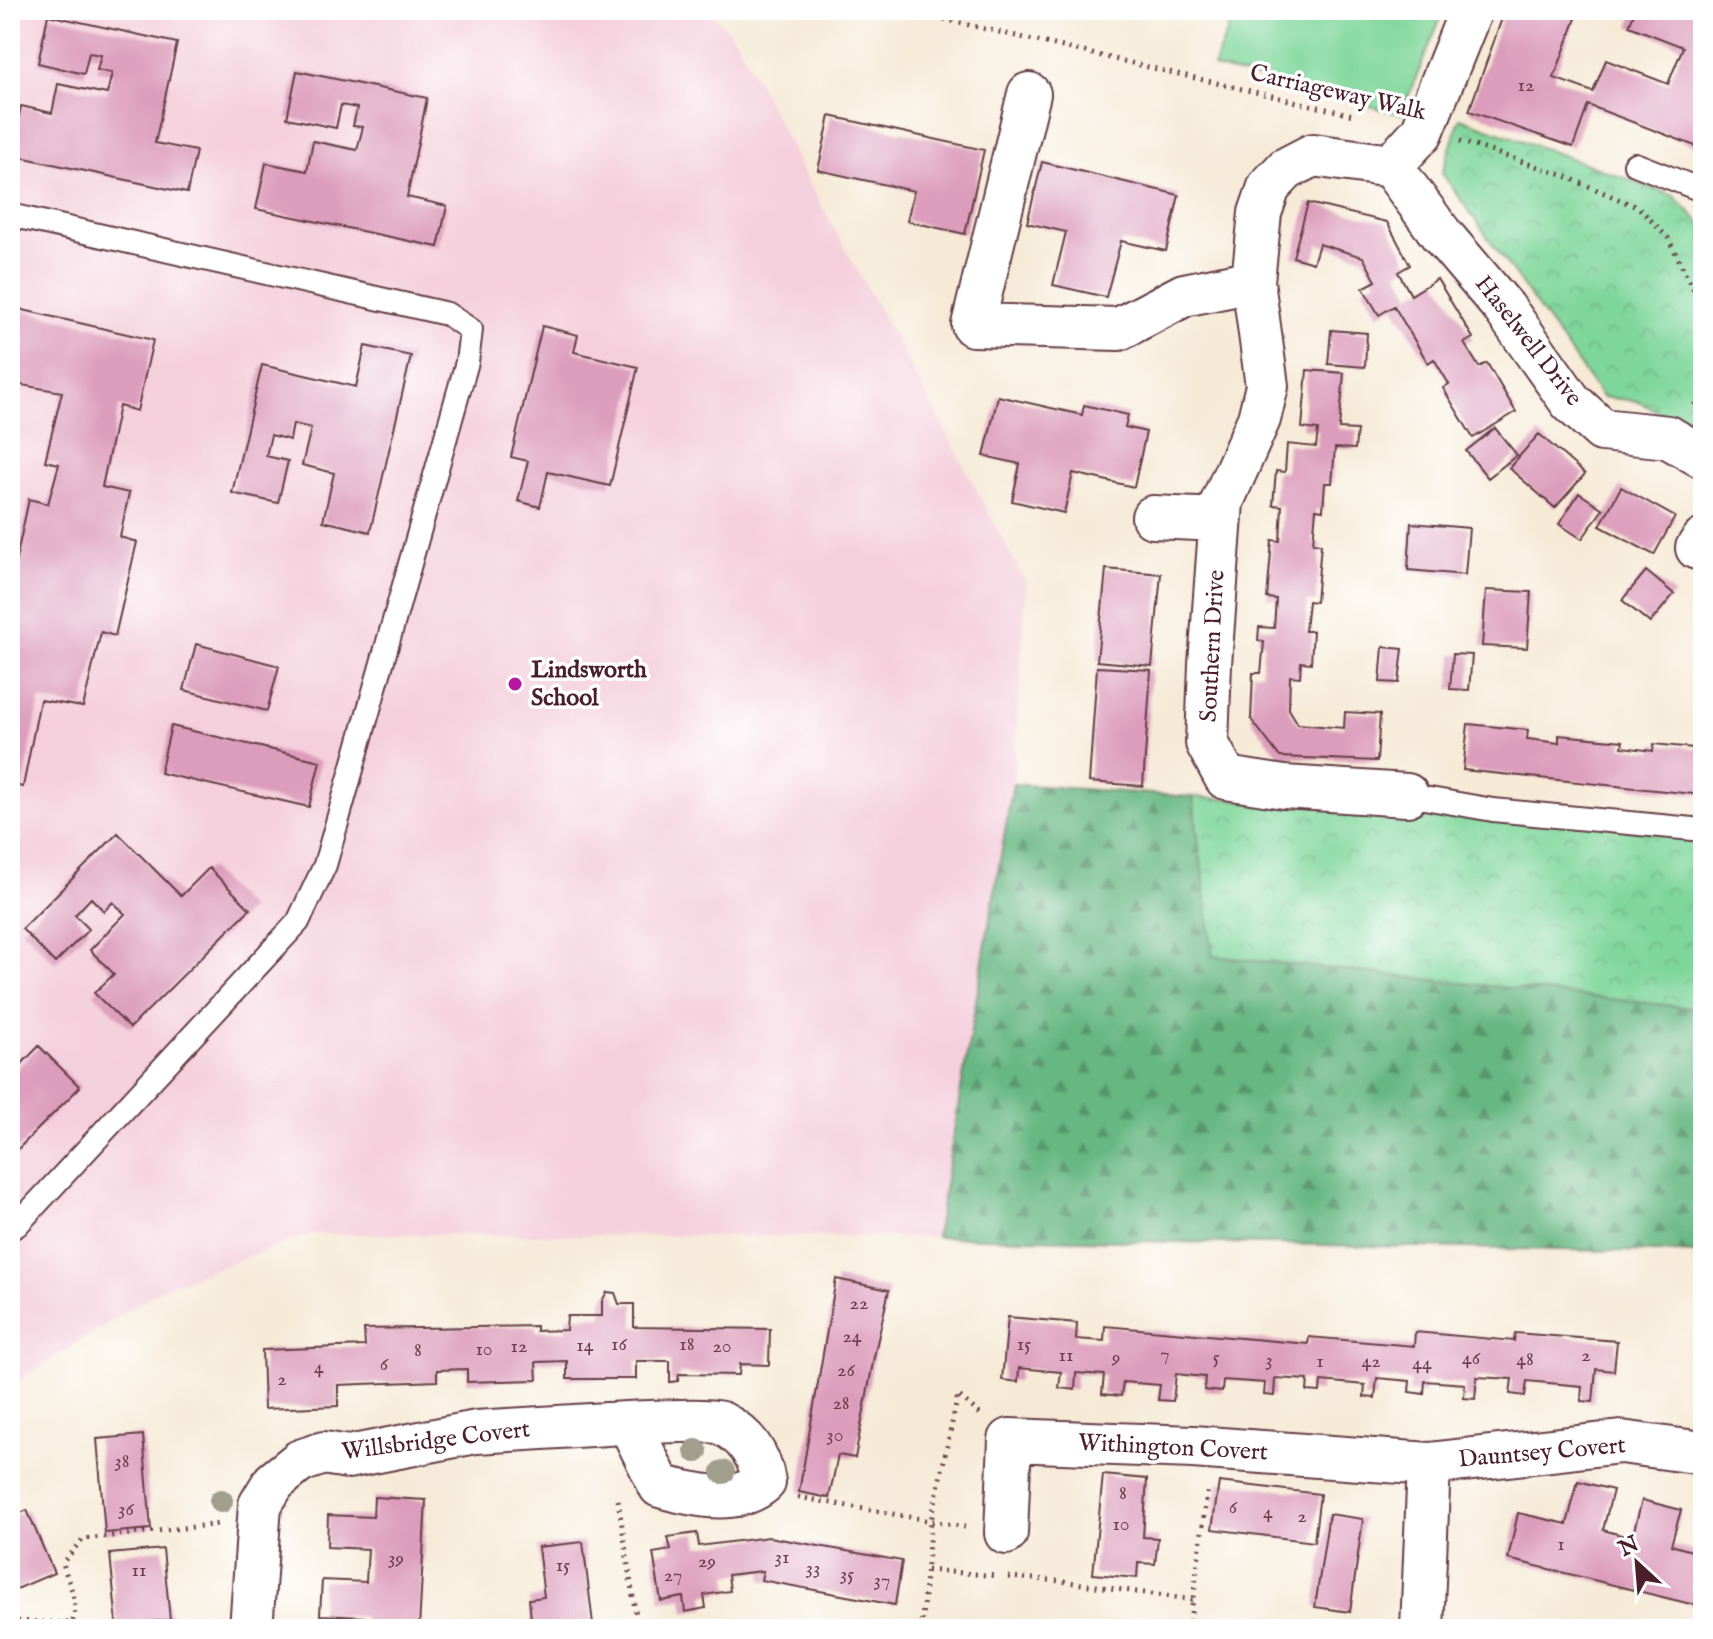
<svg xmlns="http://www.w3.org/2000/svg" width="1713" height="1639" font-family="'IM FELL English',serif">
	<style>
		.built { fill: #f4cfdc }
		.green { fill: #7ed69a; stroke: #647a62; stroke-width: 2 }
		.forest { fill: url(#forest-firs); stroke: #586b56; stroke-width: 2 }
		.park { fill: url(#park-crowns); stroke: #647a62; stroke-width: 2 }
		.building { fill: #dc9cbb }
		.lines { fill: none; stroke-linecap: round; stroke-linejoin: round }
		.lane-casing { stroke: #643d45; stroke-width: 26 }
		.street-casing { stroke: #643d45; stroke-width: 46 }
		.path { stroke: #643d45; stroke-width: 5; stroke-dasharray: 2 6; stroke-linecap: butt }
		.lane { stroke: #fff; stroke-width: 22 }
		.street { stroke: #fff; stroke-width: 42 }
		.tree { fill: #a19e8e }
		.poi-dot { fill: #b5179e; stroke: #fff; stroke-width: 3 }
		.labels { text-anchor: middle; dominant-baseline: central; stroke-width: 7; stroke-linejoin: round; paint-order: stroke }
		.number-label { font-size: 20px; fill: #6e3e4f }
		.street-label { font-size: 24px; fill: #4a1f2b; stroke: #fff }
		.poi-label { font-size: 24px; font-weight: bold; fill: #4a1f2b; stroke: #fff; text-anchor: start }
	</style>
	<defs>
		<pattern id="forest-firs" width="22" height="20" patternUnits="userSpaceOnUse" patternTransform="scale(2)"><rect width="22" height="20" fill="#66b782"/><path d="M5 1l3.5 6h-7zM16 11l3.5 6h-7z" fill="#56946b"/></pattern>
		<pattern id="park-crowns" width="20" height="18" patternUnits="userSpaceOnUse" patternTransform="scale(2)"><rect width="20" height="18" fill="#7ed69a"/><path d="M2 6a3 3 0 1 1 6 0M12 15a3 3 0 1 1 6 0" fill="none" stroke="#6eb785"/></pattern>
	</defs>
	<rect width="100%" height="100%" fill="#fff"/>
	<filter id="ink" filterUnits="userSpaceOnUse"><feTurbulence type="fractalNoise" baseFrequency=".0125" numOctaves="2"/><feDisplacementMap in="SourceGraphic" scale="16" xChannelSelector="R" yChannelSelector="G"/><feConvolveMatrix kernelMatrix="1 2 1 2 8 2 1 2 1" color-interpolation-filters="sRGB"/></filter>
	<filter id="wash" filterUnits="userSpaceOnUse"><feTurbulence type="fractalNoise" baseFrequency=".006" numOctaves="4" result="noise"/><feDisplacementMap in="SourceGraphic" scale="32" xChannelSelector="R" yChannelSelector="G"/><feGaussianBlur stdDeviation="1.8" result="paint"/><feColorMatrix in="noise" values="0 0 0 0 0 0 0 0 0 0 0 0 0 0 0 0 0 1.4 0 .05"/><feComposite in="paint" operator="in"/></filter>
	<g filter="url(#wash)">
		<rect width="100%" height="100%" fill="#f6ead7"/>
		<!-- built -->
		<path class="built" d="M10,10H708L736,39L809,183L941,422L1026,584L1013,784L936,1237L310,1234L161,1289L10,1386Z"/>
		<!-- green -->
		<path class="green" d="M1236,10H1444L1401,114L1213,67Z"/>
		<!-- forest -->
		<path class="forest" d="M1013,784L1193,797L1213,956L1703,1009V1253L936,1237Z"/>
		<!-- park -->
		<path class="park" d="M1460,118L1674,196L1703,226V434L1637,401L1602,397L1442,173Z
			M1193,797L1703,828V1009L1213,956Z"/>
		<g id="blocks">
			<!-- building -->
			<path class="building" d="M1505,10H1579L1554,78L1593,92L1606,60L1668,84L1683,47L1629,26L1635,10H1703V149L1588,105L1573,147L1469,111Z
				M48,15L177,43L155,143L196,151L187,193L11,155L21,106L52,113L58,84L107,94L112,73L97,70L101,55L89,53L84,74L38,63Z
				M297,71L427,98L407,197L447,206L438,247L256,209L266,163L307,171L313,141L357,150L363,127L353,126L357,108L341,105L336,128L287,118Z
				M830,116L984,150L965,234L907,221L914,191L818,170Z
				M1042,162L1179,195L1166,251L1121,241L1106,297L1053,285L1066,232L1027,223Z
				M1308,203L1387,222L1410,265L1398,272L1411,295L1437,279L1473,338L1464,343L1479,367L1487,363L1516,412L1473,438L1443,388L1449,384L1434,359L1428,363L1394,306L1379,315L1363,288L1376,281L1363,257L1319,244L1313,263L1293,257Z
				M10,307L153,340L137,411L119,406L102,487L129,493L120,537L137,542L115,636L101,632L83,707L40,700L23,787L10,784V587L29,499L48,504L59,464L45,461L62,392L10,383Z
				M542,326L578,335L574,352L638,367L610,486L548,472L540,507L518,501L528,461L511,457Z
				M1331,330L1367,333L1365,367L1328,364Z
				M365,346L411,356L370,532L323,521L334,473L302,465L311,428L293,424L290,440L271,435L266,456L288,461L278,503L232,493L262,365L356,387Z
				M1307,370L1344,373L1339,429L1357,430L1355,449L1335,448L1332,483H1325L1323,510L1316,509L1313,543L1321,544L1316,602L1308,601L1305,631H1313L1311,663L1301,662L1300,677L1290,676L1289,709L1298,724L1332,727L1344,728L1345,712L1380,714L1377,761L1280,757L1251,719L1253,673H1261L1264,642L1258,641L1259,627L1274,628L1276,599L1267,598L1272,540L1280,541L1282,506L1273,505L1276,471L1285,472L1287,444L1316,447L1318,430L1302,428Z
				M998,396L1082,415L1084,405L1128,415L1125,427L1146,432L1134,487L1073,473L1064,513L1012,501L1020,464L984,456Z
				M1495,428L1517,455L1488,478L1466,451Z
				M1539,434L1585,474L1555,508L1509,468Z
				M1621,487L1675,517L1654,555L1600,526Z
				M1579,493L1603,509L1582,539L1559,524Z
				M1411,523L1469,528L1465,575L1408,570Z
				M1106,569L1161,574L1152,666L1097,661Z
				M1646,571L1674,594L1650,623L1622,600Z
				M1486,590L1531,592L1527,648L1482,646Z
				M196,644L279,666L267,711L184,690Z
				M1383,647L1403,649L1399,683L1380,682Z
				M1453,654L1472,655L1469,690L1450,689Z
				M1097,667L1151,670L1143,786L1089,782Z
				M1468,724L1528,730L1527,739L1559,743V735L1623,741L1622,747L1653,751L1654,744L1703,749V795L1463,770Z
				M171,726L320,761L309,807L160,773Z
				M118,833L181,896L209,868L250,909L130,1028L94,993L114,974L90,950L125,914L113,902L104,911L91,898L75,915L89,929L55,963L22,929Z
				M39,1046L80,1087L10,1157V1076Z
				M836,1279L889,1290L874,1357L855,1458L838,1455L829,1498L799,1492Z
				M607,1292L615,1293L619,1304H634V1327L770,1329L769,1365L740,1364L739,1375L679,1374L678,1381L670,1382V1361H636V1379H567V1361L536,1362L537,1380L467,1382V1369L437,1370V1381L338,1385V1406L264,1409L262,1350L365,1346L364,1329L536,1326V1331L566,1330L567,1316H602V1301Z
				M1008,1317L1077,1323L1076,1339L1104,1341L1105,1326L1308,1344L1309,1337L1414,1346L1415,1332L1514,1341L1515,1333L1617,1341L1614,1371L1596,1369L1593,1402L1581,1401L1582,1386L1527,1381L1525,1396L1510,1394L1512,1379L1477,1377L1475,1399L1464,1398L1465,1384L1425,1381L1424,1394L1409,1392L1410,1381L1377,1378L1375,1398L1364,1397L1365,1385L1321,1381L1320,1392L1307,1391L1308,1380L1275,1378L1274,1396L1264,1395L1265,1383L1223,1380L1222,1392L1204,1390L1205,1377L1176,1374L1173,1401L1158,1400L1160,1385L1123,1382L1121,1396L1102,1394L1104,1375L1076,1373L1075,1390L1059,1388L1061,1372L1019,1368L1018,1382L1002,1380Z
				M143,1435L151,1529L105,1533L97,1439Z
				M1103,1475L1147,1479L1143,1537L1158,1538L1155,1564L1138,1563L1137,1578L1093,1574Z
				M1578,1481L1613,1490L1603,1530L1632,1538L1642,1500L1681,1510L1671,1545L1695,1552L1703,1527V1607L1508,1559L1518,1513L1567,1524Z
				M1219,1482L1320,1494L1314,1542L1212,1529Z
				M374,1497L426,1500L419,1629H364V1617L320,1615L322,1580L366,1582L368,1549L327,1547L328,1515L373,1517Z
				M27,1510L54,1573L10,1592V1518Z
				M1329,1514L1363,1519L1350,1612L1315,1607Z
				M697,1533L699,1546L769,1537L902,1561L895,1605L761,1580L763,1571L728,1575L730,1591L704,1595L706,1608L685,1612L683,1597L661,1601L653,1553L671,1550L668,1537Z
				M583,1542L593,1624L532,1629L529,1599L544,1597L538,1547Z
				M163,1549L170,1620L139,1623V1629H107V1625H117L110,1554Z"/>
		</g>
	</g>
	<g filter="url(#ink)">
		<use href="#blocks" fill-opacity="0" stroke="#643d45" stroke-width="2"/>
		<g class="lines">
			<!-- lane casing -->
			<g class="lane-casing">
				<path id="lane" d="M1635,164L1696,188L1703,185
					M10,215L447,314L471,330L467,362L325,865L298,922L17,1225L10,1229
					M1407,795L1493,810L1703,830"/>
			</g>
			<!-- street casing -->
			<g class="street-casing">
				<path id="street" d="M1029,94L973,325L1119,329L1184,295L1253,281
					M1391,166L1313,155L1286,169L1269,187L1260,213L1253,281L1267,386L1259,419L1222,502L1210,664L1207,743L1226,778L1284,787L1407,795
					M1391,166L1441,234L1504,308L1571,402L1602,430L1668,437L1703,457
					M1391,166L1422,132L1471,10
					M1153,517L1220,520
					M1697,548L1703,540
					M1006,1533L1010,1440L1193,1447L1429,1464L1621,1442L1703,1453
					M251,1629L260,1505L274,1482L300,1461L324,1453L348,1457L476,1432L607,1424C625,1423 711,1418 721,1423C746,1435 760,1456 764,1482C737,1506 692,1495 660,1486L629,1423
					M1422,1629L1429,1464"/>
			</g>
			<!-- path -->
			<path class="path" d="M905,10L1353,115
				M1460,141L1565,176L1639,208L1668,238L1703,308
				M1694,405L1703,393
				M798,1497L965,1527
				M618,1500L638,1629
				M927,1570L998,1576
				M1008,1577L1061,1581L1193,1600
				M10,1621L72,1623C81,1600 67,1584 63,1562L83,1539L220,1524
				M921,1629L931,1521L958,1395L981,1415
				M1189,1629L1208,1487"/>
			<!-- lane -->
			<use href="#lane" class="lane"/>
			<!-- street -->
			<use href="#street" class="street"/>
		</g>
		<!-- trees -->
		<g class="tree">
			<circle cx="696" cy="1451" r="12"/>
			<circle cx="723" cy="1472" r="12"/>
			<circle cx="221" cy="1501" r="12"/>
		</g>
	</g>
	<!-- markers -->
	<circle class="poi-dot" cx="515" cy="684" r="8"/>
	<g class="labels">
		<!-- number labels -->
		<g class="number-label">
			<text x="1526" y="85">12</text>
			<text x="859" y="1303">22</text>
			<text x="852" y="1336">24</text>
			<text x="619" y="1344">16</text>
			<text x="687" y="1344">18</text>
			<text x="1024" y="1344">15</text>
			<text x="585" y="1345">14</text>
			<text x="519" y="1346">12</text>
			<text x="722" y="1346">20</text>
			<text x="484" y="1349">10</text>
			<text x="418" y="1350">8</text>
			<text x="1165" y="1354">7</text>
			<text x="1066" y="1355">11</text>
			<text x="1586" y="1355">2</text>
			<text x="1116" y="1357">9</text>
			<text x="1216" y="1357">5</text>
			<text x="1471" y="1358">46</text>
			<text x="1525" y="1359">48</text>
			<text x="1269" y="1360">3</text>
			<text x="1320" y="1361">1</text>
			<text x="1371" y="1361">42</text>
			<text x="1422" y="1363">44</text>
			<text x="384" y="1364">6</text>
			<text x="319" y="1367">4</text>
			<text x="846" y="1370">26</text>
			<text x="282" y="1379">2</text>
			<text x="841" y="1403">28</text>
			<text x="835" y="1435">30</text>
			<text x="122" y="1461">38</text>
			<text x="1123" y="1493">8</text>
			<text x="1233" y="1507">6</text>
			<text x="126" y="1509">36</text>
			<text x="1268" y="1512">4</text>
			<text x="1302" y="1516">2</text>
			<text x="1121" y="1524">10</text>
			<text x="1561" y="1544">1</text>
			<text x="782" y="1557">31</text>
			<text x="396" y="1558">39</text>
			<text x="707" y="1561">29</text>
			<text x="563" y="1565">15</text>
			<text x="813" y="1568">33</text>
			<text x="139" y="1570">11</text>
			<text x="847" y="1574">35</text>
			<text x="673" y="1575">27</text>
			<text x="882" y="1580">37</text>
		</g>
		<!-- street labels -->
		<g class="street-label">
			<text transform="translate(1338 93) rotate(13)">Carriageway Walk</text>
			<text transform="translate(1528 341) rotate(52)">Haselwell Drive</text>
			<text transform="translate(1213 646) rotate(-87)">Southern Drive</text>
			<text transform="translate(436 1441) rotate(-7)">Willsbridge Covert</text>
			<text transform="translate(1173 1448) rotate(3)">Withington Covert</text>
			<text transform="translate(1542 1453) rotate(-5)">Dauntsey Covert</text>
		</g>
		<!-- poi labels -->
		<g class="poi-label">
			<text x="531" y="670">Lindsworth<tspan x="531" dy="28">School</tspan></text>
		</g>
	</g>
	<!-- margin -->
	<rect width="1713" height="1639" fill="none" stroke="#fff" stroke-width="40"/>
	<!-- north arrow -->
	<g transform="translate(1637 1563) rotate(334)" stroke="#ffffff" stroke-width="6" paint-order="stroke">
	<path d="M0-6L14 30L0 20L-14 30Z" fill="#4a1f2b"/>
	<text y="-12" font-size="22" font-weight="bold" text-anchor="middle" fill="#4a1f2b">N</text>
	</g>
</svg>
